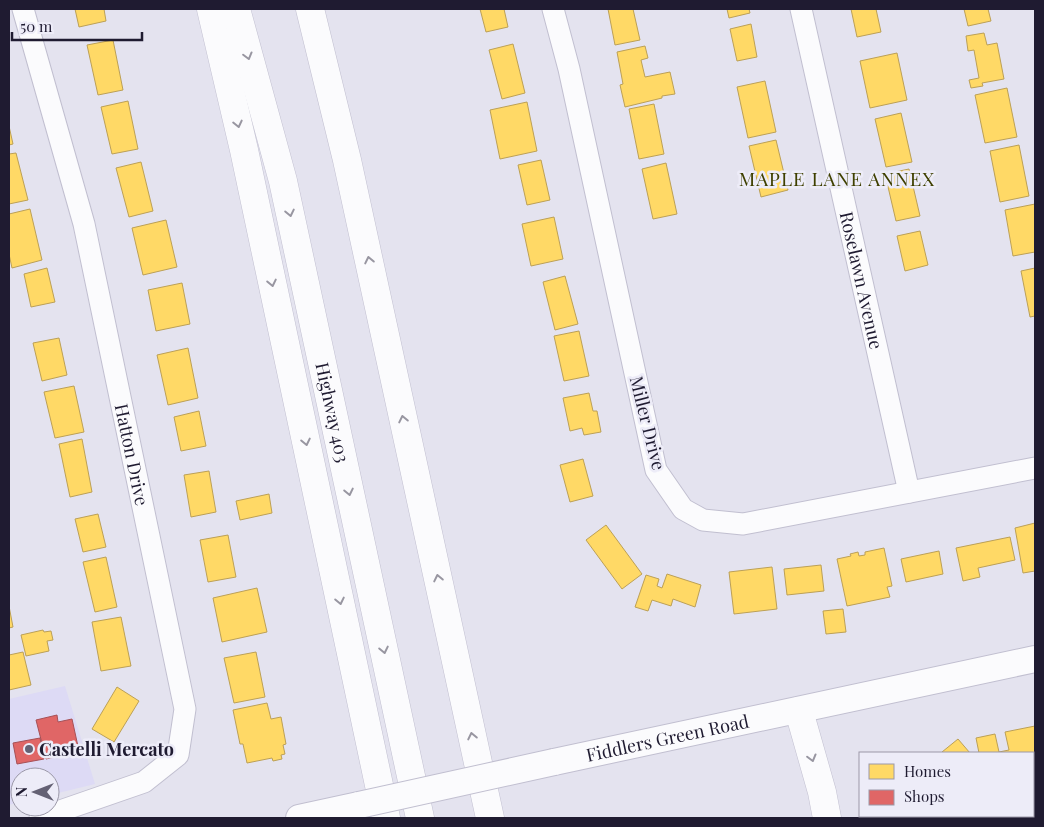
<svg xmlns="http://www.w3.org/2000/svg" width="1044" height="827" font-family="'Playfair Display',serif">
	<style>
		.built { fill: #dddaf5 }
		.homes { fill: #ffd966; stroke: #bca056 }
		.shops { fill: #e06666; stroke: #a65056 }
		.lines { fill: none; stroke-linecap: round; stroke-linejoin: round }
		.minor-casing { stroke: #c1bfd0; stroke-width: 23 }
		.major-casing { stroke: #c1bfd0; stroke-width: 28 }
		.highway-casing { stroke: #c1bfd0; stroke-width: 29 }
		.minor { stroke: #fbfbfd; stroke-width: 21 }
		.major { stroke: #fbfbfd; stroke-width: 26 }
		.highway { stroke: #fbfbfd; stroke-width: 28 }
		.major-bridge-casing { stroke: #c1bfd0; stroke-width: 28; stroke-linecap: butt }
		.major-bridge { stroke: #fbfbfd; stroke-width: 26 }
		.oneway { stroke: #9896a1 }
		.poi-dot { fill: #646174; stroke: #edecf8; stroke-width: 2 }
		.labels { text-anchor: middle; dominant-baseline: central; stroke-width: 5; stroke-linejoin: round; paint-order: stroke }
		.street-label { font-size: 18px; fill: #1f1b31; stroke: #edecf8 }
		.poi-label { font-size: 18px; font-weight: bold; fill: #1f1b31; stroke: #edecf8; text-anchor: start }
		.neighbourhood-label { font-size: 19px; letter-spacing: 1px; fill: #3f4000; stroke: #edecf8 }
	</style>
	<rect width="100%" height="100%" fill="#e4e3ef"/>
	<!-- built -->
	<path class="built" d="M65,686L95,784L50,795V777H20V802L9,805V699Z"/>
	<!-- homes -->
	<path class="homes" d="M75,9H104L106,21L79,27Z
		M480,9H504L508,27L486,32Z
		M608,9H633L640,40L615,45Z
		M727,9H749L750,13L729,18Z
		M851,9H876L881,32L857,37Z
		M964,9H988L991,21L968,26Z
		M751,24L757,57L737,61L730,29Z
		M984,33L987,45L997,43L1004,79L982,83L983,86L971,88L969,80L979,78L974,50L968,51L966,36Z
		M113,40L123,90L98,95L87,45Z
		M513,44L525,93L502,99L489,50Z
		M645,46L648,58L641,60L645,77L670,72L675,94L662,96V98L625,107L620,85L623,84L617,52Z
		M897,53L907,100L870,108L860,61Z
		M765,81L776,132L748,138L737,87Z
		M1007,88L1017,137L985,143L975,95Z
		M128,101L138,149L112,154L101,107Z
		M527,102L537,151L500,159L490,110Z
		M654,104L664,154L639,159L629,109Z
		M901,113L912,162L886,167L875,119Z
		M9,126L13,144L9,145Z
		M776,140L788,190L761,197L749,146Z
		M1019,145L1029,196L1000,202L990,151Z
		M16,153L28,200L9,204V154Z
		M541,160L550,200L527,205L518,165Z
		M141,162L153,211L129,217L116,168Z
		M666,163L677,214L653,219L642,169Z
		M909,169L920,216L896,221L885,174Z
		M1035,204V252L1013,256L1005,210Z
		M30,209L42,260L12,268L9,254V214Z
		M554,217L563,259L531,266L522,224Z
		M166,220L177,267L143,275L132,228Z
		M920,231L928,265L905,271L897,236Z
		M47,268L55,302L31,307L24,274Z
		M1035,268V316L1030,317L1021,271Z
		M565,276L578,324L555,330L543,282Z
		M182,283L190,324L156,331L148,290Z
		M579,331L589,376L564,381L554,336Z
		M59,338L67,375L42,381L33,343Z
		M188,348L198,398L168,405L157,355Z
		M74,386L84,432L55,438L44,392Z
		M589,393L593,411H597L601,432L584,435L582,428L570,431L563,398Z
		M199,411L206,446L181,451L174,417Z
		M82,439L92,492L70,497L59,444Z
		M583,459L593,496L570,502L560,465Z
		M209,471L216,512L191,517L184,475Z
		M269,494L272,513L240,520L236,501Z
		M98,514L106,547L83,552L75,519Z
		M1035,523V571L1023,573L1015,528Z
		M606,525L642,574L622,589L586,540Z
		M228,535L236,577L208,582L200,540Z
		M1010,537L1015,560L978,568L980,577L963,581L956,548Z
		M884,548L892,586L887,587L890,597L847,606L837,559L851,556L850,554L858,552L859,556L865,555V552Z
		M939,551L943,574L906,582L901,559Z
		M106,557L117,607L95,612L83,562Z
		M821,565L824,591L787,595L784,569Z
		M772,567L777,609L734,614L729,572Z
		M667,574L701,585L695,607L673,599L671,606L652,600L648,611L635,607L646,575L659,579L657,586L662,588Z
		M257,588L267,632L222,642L213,598Z
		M9,606L13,627L9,628Z
		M843,609L846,632L826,634L823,611Z
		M121,617L131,666L101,671L92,622Z
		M43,630L44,632L51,631L53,640L47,641L49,651L26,656L21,635Z
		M23,652L31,685L9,690V655Z
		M256,652L265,697L234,703L224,658Z
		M117,687L139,701L114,742L92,729Z
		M267,703L271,719L281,717L286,744L283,745L285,754L281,755L282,759L273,761L272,758L247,763L243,744H240L233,710Z
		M1035,726V761H1033V753H979L976,738L995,734L999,752L1009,750L1005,732Z
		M958,739L970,753H943L942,752Z"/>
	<!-- shops -->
	<path class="shops" d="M57,715L58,722L72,719L79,751L46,759L36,720Z
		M40,738L44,759L17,764L13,743Z"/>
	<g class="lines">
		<!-- minor casing -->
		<g class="minor-casing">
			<g id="minor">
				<path id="s1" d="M23,9L84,224L185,709L178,755L144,782L40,818"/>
				<path d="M553,9L569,69L656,470L683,509L703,520L743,524L1035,468"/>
				<path id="s2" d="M801,9L909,492"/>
				<path d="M1033,816H1035"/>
				<path d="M1003,818L1015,816"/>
			</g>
		</g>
		<!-- major casing -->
		<g class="major-casing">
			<g id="major">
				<path id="s3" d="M554,762L1035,659"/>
				<path d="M299,818L359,805"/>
			</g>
		</g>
		<!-- highway casing -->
		<g class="highway-casing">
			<g id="highway">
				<path d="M211,9L244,150L386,818"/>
				<path id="s4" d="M236,9L283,181L420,818"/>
				<path d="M310,9L347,160L490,818"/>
				<path d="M799,711L822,792L827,818"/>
			</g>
		</g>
		<!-- minor -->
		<use href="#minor" class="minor"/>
		<!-- major -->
		<use href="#major" class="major"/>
		<!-- highway -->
		<use href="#highway" class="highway"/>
		<!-- major-bridge casing -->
		<g class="major-bridge-casing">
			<path id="major-bridge" d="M359,805L554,762"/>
		</g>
		<!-- major-bridge -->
		<use href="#major-bridge" class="major-bridge"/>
	</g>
	<!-- one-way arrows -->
	<defs><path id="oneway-chevron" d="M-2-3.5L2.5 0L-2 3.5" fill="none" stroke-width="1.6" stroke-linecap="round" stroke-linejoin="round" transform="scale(1.25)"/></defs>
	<g class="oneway">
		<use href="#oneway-chevron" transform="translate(248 56) rotate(75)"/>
		<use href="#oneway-chevron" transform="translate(238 124) rotate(77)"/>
		<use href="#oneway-chevron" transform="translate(290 213) rotate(78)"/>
		<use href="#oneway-chevron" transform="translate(369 260) rotate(-102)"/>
		<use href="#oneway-chevron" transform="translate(272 283) rotate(78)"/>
		<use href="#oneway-chevron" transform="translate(403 419) rotate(-102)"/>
		<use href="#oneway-chevron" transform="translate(306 442) rotate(78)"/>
		<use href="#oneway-chevron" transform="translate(349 492) rotate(78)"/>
		<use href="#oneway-chevron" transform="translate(438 578) rotate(-102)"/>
		<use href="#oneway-chevron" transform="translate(340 601) rotate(78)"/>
		<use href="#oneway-chevron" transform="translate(384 650) rotate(78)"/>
		<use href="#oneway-chevron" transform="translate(472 736) rotate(-102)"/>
		<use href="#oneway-chevron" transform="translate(812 758) rotate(75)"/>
	</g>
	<!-- markers -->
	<circle class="poi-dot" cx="29" cy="749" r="5"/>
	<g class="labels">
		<!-- street labels -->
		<g class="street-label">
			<text stroke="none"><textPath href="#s2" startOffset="278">Roselawn Avenue</textPath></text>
			<text stroke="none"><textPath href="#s4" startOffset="415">Highway 403</textPath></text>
			<text transform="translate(648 423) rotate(76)">Miller Drive</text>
			<text stroke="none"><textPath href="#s1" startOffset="459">Hatton Drive</textPath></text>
			<text stroke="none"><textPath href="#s3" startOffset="116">Fiddlers Green Road</textPath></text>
		</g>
		<!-- poi labels -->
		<g class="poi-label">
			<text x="39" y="749">Castelli Mercato</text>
		</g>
		<!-- neighbourhood labels -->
		<g class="neighbourhood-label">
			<text x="837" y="178">MAPLE LANE ANNEX</text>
		</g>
	</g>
	<!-- border -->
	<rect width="1044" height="827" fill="none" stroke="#1f1b31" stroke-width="20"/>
	<!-- legend -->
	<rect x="859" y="752" width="175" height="65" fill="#edecf8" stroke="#9b98a8"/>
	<rect x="869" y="764" width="25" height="15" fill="#ffd966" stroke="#9b98a8"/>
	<text x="904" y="777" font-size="15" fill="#1f1b31">Homes</text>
	<rect x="869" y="790" width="25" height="15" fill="#e06666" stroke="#9b98a8"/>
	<text x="904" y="802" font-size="15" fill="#1f1b31">Shops</text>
	<!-- north arrow -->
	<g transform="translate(35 792) rotate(270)"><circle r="24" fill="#edecf8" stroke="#9b98a8"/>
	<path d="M0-4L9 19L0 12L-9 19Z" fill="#646174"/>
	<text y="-8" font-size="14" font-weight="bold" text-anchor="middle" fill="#1f1b31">N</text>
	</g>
	<!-- scale -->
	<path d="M12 32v8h130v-8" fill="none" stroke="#1f1b31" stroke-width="2.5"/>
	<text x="20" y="32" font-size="15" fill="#1f1b31" stroke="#edecf8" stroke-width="4" paint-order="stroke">50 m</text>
</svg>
